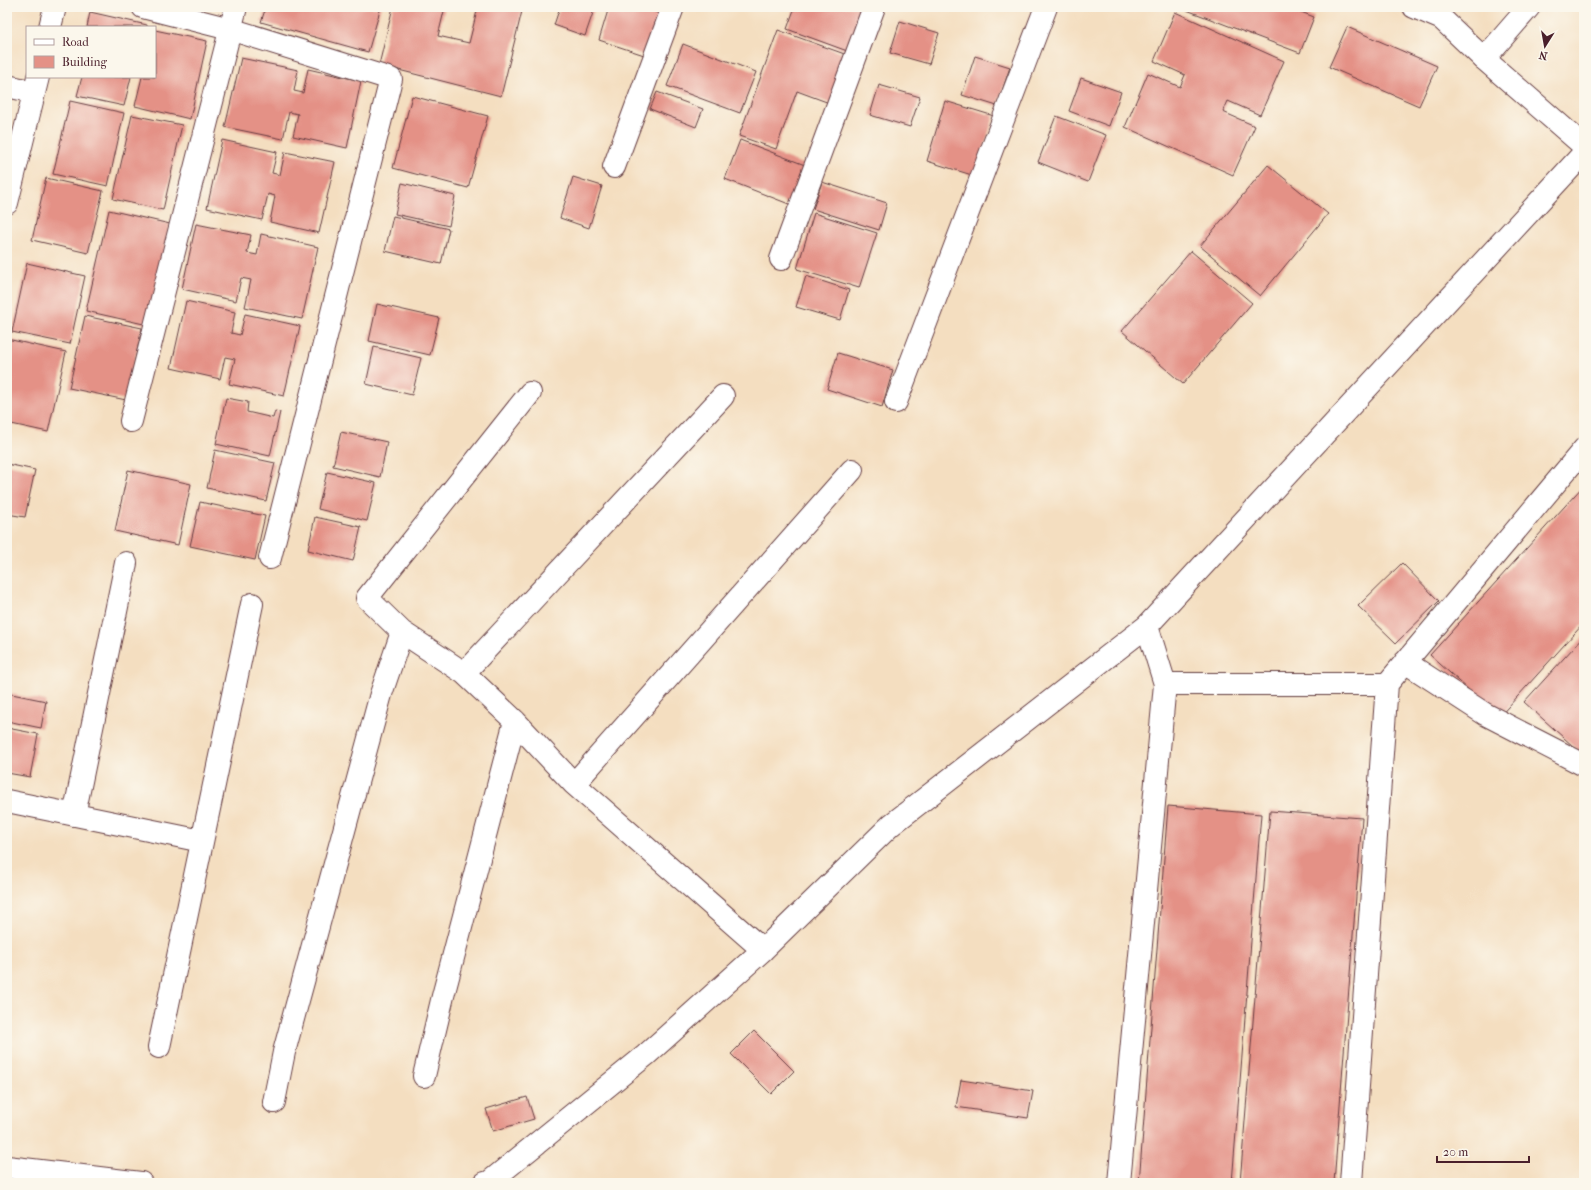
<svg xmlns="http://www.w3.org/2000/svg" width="1591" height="1190" font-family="'IM FELL French Canon',serif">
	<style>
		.building { fill: #e49186 }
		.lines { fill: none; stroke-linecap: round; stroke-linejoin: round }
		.minor-casing { stroke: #643c41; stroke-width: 24 }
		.tertiary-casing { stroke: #643c41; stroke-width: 24 }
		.minor { stroke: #fff; stroke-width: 22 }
		.tertiary { stroke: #fff; stroke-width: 22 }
	</style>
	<rect width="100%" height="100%" fill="#fbf7ec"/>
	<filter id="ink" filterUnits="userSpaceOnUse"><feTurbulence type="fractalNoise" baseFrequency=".025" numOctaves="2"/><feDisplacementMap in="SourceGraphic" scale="8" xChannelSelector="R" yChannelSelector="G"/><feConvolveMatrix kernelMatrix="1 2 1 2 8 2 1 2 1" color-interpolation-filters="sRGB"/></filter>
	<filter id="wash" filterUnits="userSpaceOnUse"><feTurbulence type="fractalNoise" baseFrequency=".012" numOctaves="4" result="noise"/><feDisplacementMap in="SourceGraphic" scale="16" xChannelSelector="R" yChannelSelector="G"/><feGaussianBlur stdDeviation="0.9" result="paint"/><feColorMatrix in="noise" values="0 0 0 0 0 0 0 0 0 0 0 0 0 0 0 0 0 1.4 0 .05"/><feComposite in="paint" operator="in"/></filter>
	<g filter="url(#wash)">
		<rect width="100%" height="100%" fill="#f4dec0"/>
		<g id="blocks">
			<!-- building -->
			<path class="building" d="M266,7L347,8L381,7L368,52L261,22Z
				M393,7H445L438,36L469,43L478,7H523L501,96L379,65Z
				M560,7H595L585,36L554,25Z
				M609,7H641L664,15L650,57L599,40Z
				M795,7H866L850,52L787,29Z
				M1184,7H1288L1314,17L1300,53L1184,9Z
				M90,12L147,25V27H87Z
				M1175,12L1284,61L1260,115L1228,101L1223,112L1255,126L1233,175L1125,127L1148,73L1180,87L1185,75L1154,61Z
				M900,21L939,33L929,64L890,53Z
				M1347,27L1437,66L1419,106L1329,67Z
				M155,30L207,41L190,119L135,106L142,77H155Z
				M778,30L850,56L832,104L797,91L776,149L739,136Z
				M683,44L756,72L740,113L667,86Z
				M975,56L1010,67L997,106L962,95Z
				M241,58L298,70L294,91L303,93L308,69L361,81L347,148L293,136L298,114L289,112L283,139L225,127Z
				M82,77H131L124,106L77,96Z
				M1081,78L1121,92L1109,126L1069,111Z
				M879,85L920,97L910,127L870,115Z
				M657,92L703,109L696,127L650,109Z
				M412,96L488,116L468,188L393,168Z
				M70,101L124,113L108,186L53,174Z
				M945,101L994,116L975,176L927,161Z
				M132,115L182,125L163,210L113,199Z
				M1056,116L1106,135L1088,182L1038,162Z
				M222,140L277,152L272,173L280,175L285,152L335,162L319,233L270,222L275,196L268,194L262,220L207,208Z
				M740,140L810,167L794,206L725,179Z
				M1268,165L1328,214L1260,296L1200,246Z
				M573,177L602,186L589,228L560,218Z
				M46,178L103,191L88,253L32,240Z
				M822,182L887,203L879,230L813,209Z
				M402,183L455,196L449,226L395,214Z
				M109,210L170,224L148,325L86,311Z
				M814,213L877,233L859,288L797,269Z
				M393,216L449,229L441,264L385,251Z
				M196,224L251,235L247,253L257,255L261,234L318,247L302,319L245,307L251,280L241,278L236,301L182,289Z
				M1191,251L1252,303L1183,384L1122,331Z
				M27,263L85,276L70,344L12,332Z
				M806,276L849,290L840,320L796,307Z
				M186,301L235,312L231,333L240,335L245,314L300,326L284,396L229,384L235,359L225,357L220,379L171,368Z
				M377,304L439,318L430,355L369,341Z
				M85,316L142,328L126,400L69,388Z
				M7,339L66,352L48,432L7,423Z
				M374,347L421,358L412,395L366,384Z
				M838,353L893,370L882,407L827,389Z
				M226,398L248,402L247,412L273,418L275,411L280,412L270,456L216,444Z
				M341,432L387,442L380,477L333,466Z
				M215,450L275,463L266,501L207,488Z
				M7,464L35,470L25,517L7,514Z
				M128,470L191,484L178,545L115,531Z
				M327,472L376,483L367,521L318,509Z
				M1584,485V623L1499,717L1430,655Z
				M200,502L265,516L255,560L190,546Z
				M315,517L361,527L353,561L308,550Z
				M1402,563L1439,601L1396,643L1358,606Z
				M1584,636V756L1524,702Z
				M7,693L46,701L41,728L7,721Z
				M7,728L38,734L30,777L7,773Z
				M1168,806L1261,814L1232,1183H1139Z
				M1270,811L1362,818L1334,1183H1240Z
				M754,1031L794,1071L771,1094L731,1054Z
				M961,1080L1033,1091L1028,1118L956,1107Z
				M527,1097L534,1119L493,1131L486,1109Z"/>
		</g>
	</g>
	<g filter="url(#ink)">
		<use href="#blocks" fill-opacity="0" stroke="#643c41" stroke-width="1"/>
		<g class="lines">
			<!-- minor casing -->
			<g class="minor-casing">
				<path id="minor" d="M143,7L230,29L391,79L270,558
					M50,27L55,7
					M1484,59L1529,7
					M7,86L34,92
					M1584,153L1147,626L1165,684H1387L1584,449
					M614,167L673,7
					M7,203L38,77
					M781,259L874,7
					M530,393L367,598L402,632L464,673L515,721L574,784L852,470
					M896,402L1046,7
					M131,421L236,7
					M1405,662L1485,714L1584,765
					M464,673L723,396
					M574,784L763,950
					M7,801L202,841
					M74,815L126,563
					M159,1047L252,604
					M424,1076L443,996L515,721
					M274,1102L284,1052L381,694L402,632
					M488,1183L646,1055L763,950L891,825L1147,626
					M1119,1183L1165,684
					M1351,1183L1387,684"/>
			</g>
			<!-- tertiary casing -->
			<g class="tertiary-casing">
				<path id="tertiary" d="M1414,7L1442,19L1484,59L1584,146
					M7,1167L141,1183
					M485,1183H493"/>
			</g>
			<!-- minor -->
			<use href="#minor" class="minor"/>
			<!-- tertiary -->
			<use href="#tertiary" class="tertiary"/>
		</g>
	</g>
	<!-- margin -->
	<rect width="1591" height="1190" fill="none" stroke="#fbf7ec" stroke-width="24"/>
	<!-- legend -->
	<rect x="26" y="26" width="130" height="52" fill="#fbf7ec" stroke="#b4a19f"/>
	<rect x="34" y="39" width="20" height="6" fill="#ffffff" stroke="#b4a19f"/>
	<text x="62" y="46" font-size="12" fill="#4a1f2b">Road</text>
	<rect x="34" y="56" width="20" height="12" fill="#e49186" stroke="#b4a19f"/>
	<text x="62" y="66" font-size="12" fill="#4a1f2b">Building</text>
	<!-- north arrow -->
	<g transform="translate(1545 46) rotate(191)" stroke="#fbf7ec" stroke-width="3" paint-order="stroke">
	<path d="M0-3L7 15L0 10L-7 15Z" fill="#4a1f2b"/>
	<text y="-6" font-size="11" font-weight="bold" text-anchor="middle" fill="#4a1f2b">N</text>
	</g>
	<!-- scale -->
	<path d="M1437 1156v6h92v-6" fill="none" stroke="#4a1f2b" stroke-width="2"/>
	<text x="1443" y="1156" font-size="12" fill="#4a1f2b" stroke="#fbf7ec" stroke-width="3" paint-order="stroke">20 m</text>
</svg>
